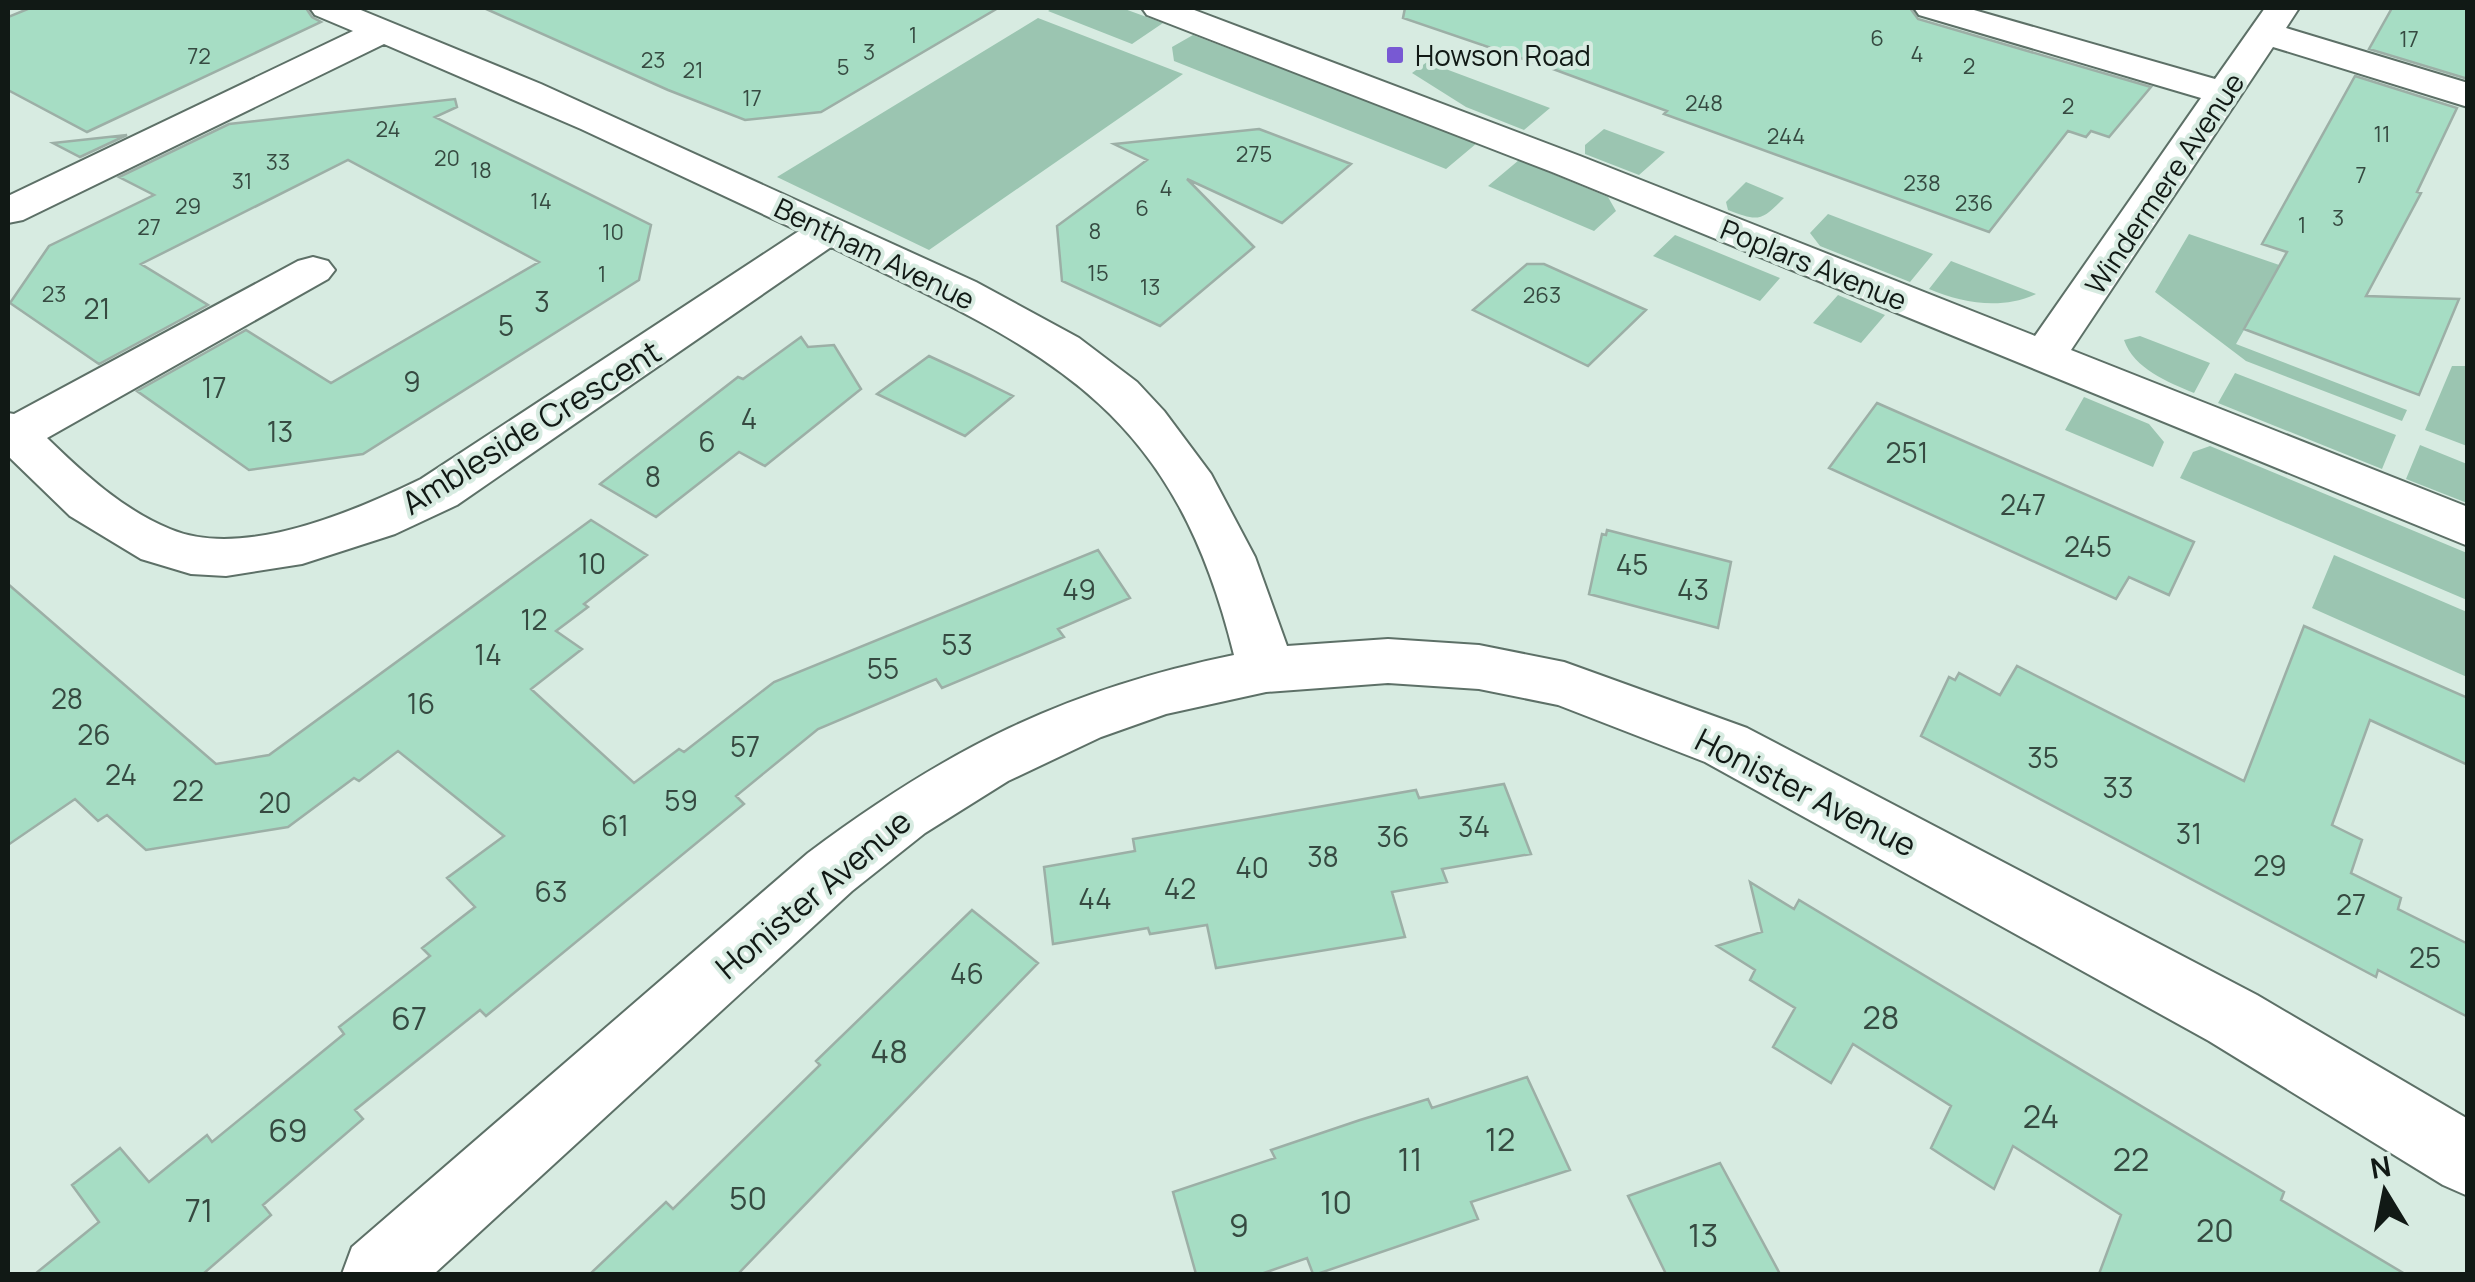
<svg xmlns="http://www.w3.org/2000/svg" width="2475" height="1282" font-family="Manrope,sans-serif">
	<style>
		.green { fill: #9bc5b1 }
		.building { fill: #a6ddc4; stroke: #9cafa6; stroke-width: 2.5 }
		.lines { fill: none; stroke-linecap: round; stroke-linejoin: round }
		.minor-casing { stroke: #5d7067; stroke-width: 4 }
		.minor { fill: #fff; fill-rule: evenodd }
		.poi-dot { fill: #7859d3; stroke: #d7ebe1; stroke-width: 4 }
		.labels { text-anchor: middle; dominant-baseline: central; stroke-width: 8; stroke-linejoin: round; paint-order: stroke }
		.far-number-label { font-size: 22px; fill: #364a41 }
		.far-poi-label { font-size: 28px; fill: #111915; stroke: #d7ebe1; text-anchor: start }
		.far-street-label { font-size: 28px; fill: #111915; stroke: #d7ebe1 }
		.number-label { font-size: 28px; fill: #364a41 }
		.street-label { font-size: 32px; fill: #111915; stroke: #d7ebe1 }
		.near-number-label { font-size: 32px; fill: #364a41 }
	</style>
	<rect width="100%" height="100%" fill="#d7ebe1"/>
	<!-- green -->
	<path class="green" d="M1053,8H1122L1163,23L1132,44L1048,11Z
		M1038,18L1183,74L929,250L777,177Z
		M1193,35L1477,143L1446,169L1174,61L1172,47Z
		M1427,62L1550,108L1524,130L1466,107L1412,73Z
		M1604,129L1665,152L1639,175L1585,154V145Z
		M1519,160L1608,197L1616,211L1594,231L1488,186Z
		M1746,182L1784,198C1761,221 1759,222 1728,210L1726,202Z
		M1828,214L1933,254L1910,282L1820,246L1810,233Z
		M2189,234L2384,301L2264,295L2236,344L2407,410L2402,421L2246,361L2155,292Z
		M1675,235L1780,278L1760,301L1653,256Z
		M1951,261L2036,294C2002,310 1962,303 1929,289Z
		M1838,295L1885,315L1861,343L1813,323Z
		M2140,336L2210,363L2194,393C2168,382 2134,369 2124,340Z
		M2452,366H2467V446L2425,430Z
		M2235,373L2396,435L2382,469L2218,403Z
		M2084,397L2149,424L2164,442L2153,467L2065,430Z
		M2420,445L2467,464V503L2406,479Z
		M2210,446L2467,553V600L2180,478L2193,452Z
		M2334,555L2467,612V677L2312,608Z"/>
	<!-- building -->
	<path class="building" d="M30,8H306L312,17L321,22L87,132L8,90V17Z
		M484,8H998L821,112L745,120L668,90Z
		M1405,8H1910L1918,19L2151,87L2109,137L2091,131L2086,137L2068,131L1989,232L1664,114L1667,111L1553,69L1403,18Z
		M2392,8H2468V79L2369,49Z
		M2355,76L2457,108L2417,192L2421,193L2366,296L2459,299L2419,395L2244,329L2287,252L2262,244Z
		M455,99L457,107L435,117L651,225L639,280L363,454L249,470L137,391L246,330L331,383L539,262L348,160L141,264L208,305L99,364L10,303L49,246L154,195L119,177L229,124Z
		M1259,129L1351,164L1282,223L1187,179L1254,247L1160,326L1062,281L1057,226L1147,160L1114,144Z
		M127,135L80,157L53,143Z
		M1527,264H1544L1646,310L1588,366L1473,310Z
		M801,337L808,347L834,345L861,389L765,466L739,452L656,517L600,484L738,377L743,379Z
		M929,356L970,375L1013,396L965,436L877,394Z
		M1877,403L2194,542L2169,595L2129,577L2116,599L1829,468Z
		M591,520L647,555L584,604L588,607L556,631L582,649L531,689L634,783L679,749L684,752L774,682L1098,550L1130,598L1058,629L1064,637L942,688L936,679L818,729L736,796L744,804L486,1016L480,1010L355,1110L363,1119L263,1205L271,1215L203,1274H35L99,1222L72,1185L120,1148L149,1182L207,1135L212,1142L344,1034L339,1027L430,956L422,948L475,907L447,878L504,836L398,751L359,781L354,778L288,827L146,850L107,815L98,821L75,799L8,845V584L216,764L269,755Z
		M1607,530L1731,562L1718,628L1589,594L1602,534L1606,535Z
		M2304,626L2468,698V765L2370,720L2332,825L2362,840L2351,873L2401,898L2398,909L2468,944V1017L2378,970L2376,977L1921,736L1949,677L1955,680L1959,673L2000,695L2017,666L2244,781Z
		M1504,784L1531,854L1442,869L1447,882L1392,892L1405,937L1216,968L1207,925L1150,934L1148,928L1053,944L1044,867L1135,851L1133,839L1416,790L1419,798Z
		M1750,882L1794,909L1799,900L2284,1192L2281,1200L2405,1274H2099L2121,1215L2013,1146L1994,1189L1963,1169L1931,1148L1951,1106L1853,1044L1831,1083L1773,1047L1795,1008L1750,980L1755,970L1717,946L1762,932Z
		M972,910L1038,963L738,1274H590L666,1202L673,1209L820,1065L816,1061Z
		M1527,1077L1570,1170L1471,1202L1478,1219L1317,1274H1313L1307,1258L1261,1274H1196L1173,1192L1275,1158L1271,1150L1360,1120L1428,1099L1432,1108Z
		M1720,1163L1780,1274H1666L1628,1196Z"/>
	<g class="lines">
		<!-- minor casing -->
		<g class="minor-casing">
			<path id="minor" d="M310,8H356L541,84L976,282L1079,338L1137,382L1164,411L1211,474L1255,557L1287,646L1388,639L1479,645L1564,662L1747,728L2257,995L2468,1119V1196L2443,1185L2209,1041L1705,762L1558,705L1479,689L1388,683L1266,692L1166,714L1101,737L1008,781L925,833L852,891L434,1274H342L352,1247L808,853C947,749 1064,690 1234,655C1172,402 1046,352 831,247L457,505L395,534L302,564L226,576L191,574L141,559L70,516L8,456V413L14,414L298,261L313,257L328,261L335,270L328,279L47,438C83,473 123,510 170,529C243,560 355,511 421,479L799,231L581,129L384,44L23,220L8,223V196L353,31L315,15Z
				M1142,8H1189L1580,156L2035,336L2201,98L1919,15L1914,8H1967L2215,79L2265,8H2299L2286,28L2468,83V107L2273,47L2071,350L2468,507V546L1552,172L1147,15Z"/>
		</g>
		<!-- minor -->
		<use href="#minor" class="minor"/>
	</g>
	<!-- markers -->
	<rect class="poi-dot" x="1385" y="45" width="20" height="20" rx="5"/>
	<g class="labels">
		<!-- far-number labels -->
		<g class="far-number-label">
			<text x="913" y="35">1</text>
			<text x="1877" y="38">6</text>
			<text x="2409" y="39">17</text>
			<text x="869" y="52">3</text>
			<text x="1917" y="54">4</text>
			<text x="199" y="56">72</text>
			<text x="653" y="60">23</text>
			<text x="1969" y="66">2</text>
			<text x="843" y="67">5</text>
			<text x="693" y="70">21</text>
			<text x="752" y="98">17</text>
			<text x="1704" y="103">248</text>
			<text x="2068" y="106">2</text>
			<text x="388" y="129">24</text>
			<text x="2382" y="134">11</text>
			<text x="1786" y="136">244</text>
			<text x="1254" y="154">275</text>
			<text x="447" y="158">20</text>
			<text x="278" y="162">33</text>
			<text x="481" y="170">18</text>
			<text x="2361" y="175">7</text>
			<text x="242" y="181">31</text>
			<text x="1922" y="183">238</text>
			<text x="1166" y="188">4</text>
			<text x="541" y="201">14</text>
			<text x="1974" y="203">236</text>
			<text x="188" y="206">29</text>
			<text x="1142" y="208">6</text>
			<text x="2338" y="218">3</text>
			<text x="2302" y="225">1</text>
			<text x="149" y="227">27</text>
			<text x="1095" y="231">8</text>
			<text x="613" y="232">10</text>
			<text x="1098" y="273">15</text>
			<text x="602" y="274">1</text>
			<text x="1150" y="287">13</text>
			<text x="54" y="294">23</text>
			<text x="1542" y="295">263</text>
		</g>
		<!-- far-poi labels -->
		<g class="far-poi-label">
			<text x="1415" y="55">Howson Road</text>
		</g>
		<!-- far-street labels -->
		<g class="far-street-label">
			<text transform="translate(2164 183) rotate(-56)">Windermere Avenue</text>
			<text transform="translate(875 253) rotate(26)">Bentham Avenue</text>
			<text transform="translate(1814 264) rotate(22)">Poplars Avenue</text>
		</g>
		<!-- number labels -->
		<g class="number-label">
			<text x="542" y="301">3</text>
			<text x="97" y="308">21</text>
			<text x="506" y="325">5</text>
			<text x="412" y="381">9</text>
			<text x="214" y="387">17</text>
			<text x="749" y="418">4</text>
			<text x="280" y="431">13</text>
			<text x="707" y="441">6</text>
			<text x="1907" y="452">251</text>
			<text x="653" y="476">8</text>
			<text x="2023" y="504">247</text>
			<text x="2088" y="546">245</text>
			<text x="592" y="563">10</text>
			<text x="1632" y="564">45</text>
			<text x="1079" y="589">49</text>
			<text x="1693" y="589">43</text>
			<text x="534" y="619">12</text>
			<text x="957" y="644">53</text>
			<text x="488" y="654">14</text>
			<text x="883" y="668">55</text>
			<text x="67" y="698">28</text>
			<text x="421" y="703">16</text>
			<text x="94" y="734">26</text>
			<text x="745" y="746">57</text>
			<text x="2043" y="757">35</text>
			<text x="121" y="774">24</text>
			<text x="2118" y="787">33</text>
			<text x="188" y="790">22</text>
			<text x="681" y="800">59</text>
			<text x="275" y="802">20</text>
			<text x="615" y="825">61</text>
			<text x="1474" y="826">34</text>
			<text x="2189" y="833">31</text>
			<text x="1393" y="836">36</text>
			<text x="1323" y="856">38</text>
			<text x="2270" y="865">29</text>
			<text x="1252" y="867">40</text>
			<text x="1180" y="888">42</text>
			<text x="551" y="891">63</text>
			<text x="1095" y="898">44</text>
			<text x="2351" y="904">27</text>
			<text x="2425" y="957">25</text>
			<text x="967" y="973">46</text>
		</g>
		<!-- street labels -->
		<g class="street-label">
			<text transform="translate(531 427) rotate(-32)">Ambleside Crescent</text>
			<text transform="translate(1806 792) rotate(27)">Honister Avenue</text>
			<text transform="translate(813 894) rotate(-40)">Honister Avenue</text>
		</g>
		<!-- near-number labels -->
		<g class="near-number-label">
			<text x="1881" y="1017">28</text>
			<text x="409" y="1018">67</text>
			<text x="889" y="1051">48</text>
			<text x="2041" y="1116">24</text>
			<text x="288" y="1130">69</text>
			<text x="1500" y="1139">12</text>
			<text x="1410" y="1159">11</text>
			<text x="2131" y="1159">22</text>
			<text x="748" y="1198">50</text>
			<text x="1336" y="1202">10</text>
			<text x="199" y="1210">71</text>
			<text x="1239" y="1225">9</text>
			<text x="2215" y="1230">20</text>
			<text x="1703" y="1235">13</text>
		</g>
	</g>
	<!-- border -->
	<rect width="2475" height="1282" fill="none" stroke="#111915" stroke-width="20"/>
	<!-- north arrow -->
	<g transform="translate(2385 1192) rotate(350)" stroke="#d7ebe1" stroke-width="8" paint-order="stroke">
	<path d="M0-8L18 38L0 25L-18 38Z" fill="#111915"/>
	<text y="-15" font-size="28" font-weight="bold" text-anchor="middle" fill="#111915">N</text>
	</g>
</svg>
